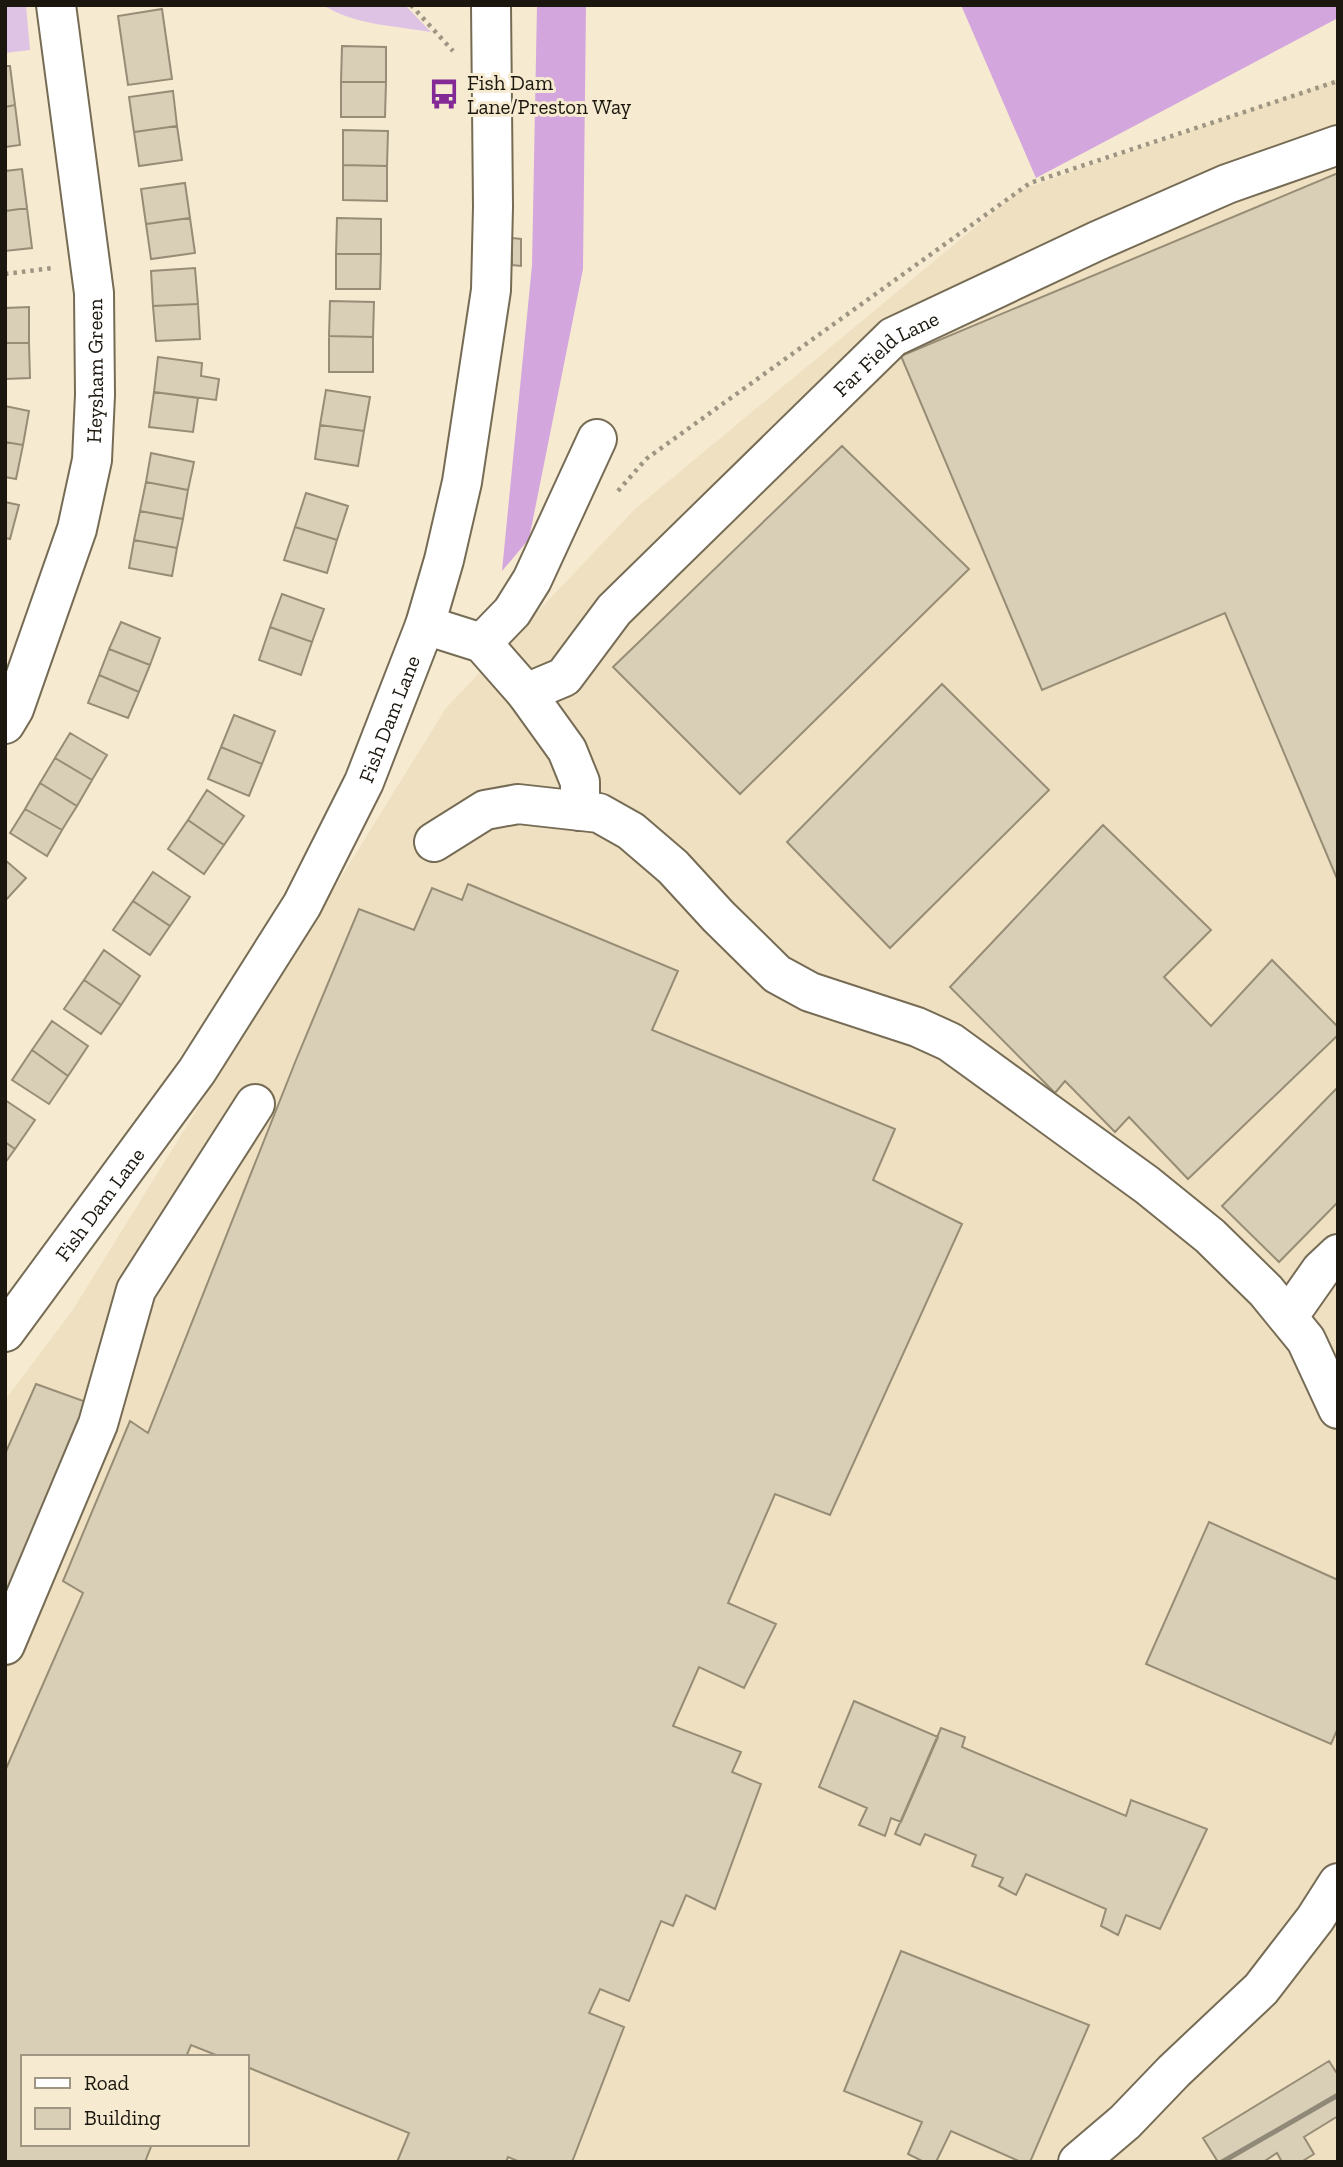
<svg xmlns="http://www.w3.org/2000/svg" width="1343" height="2167" font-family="'Zilla Slab',serif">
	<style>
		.built { fill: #eee0c0; fill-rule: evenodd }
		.green { fill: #dfc3e5 }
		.forest { fill: #d3a6dd }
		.building { fill: #d9cfb6; stroke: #978d76; stroke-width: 2 }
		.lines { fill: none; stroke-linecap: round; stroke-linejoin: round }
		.minor-casing { stroke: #766c55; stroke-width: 42 }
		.path { stroke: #9e9683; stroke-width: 4.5; stroke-dasharray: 3.5 5; stroke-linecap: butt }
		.minor { stroke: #fff; stroke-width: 38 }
		.rail { stroke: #908977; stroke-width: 5 }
		.labels { text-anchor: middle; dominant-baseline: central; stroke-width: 6; stroke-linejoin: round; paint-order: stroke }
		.poi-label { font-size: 21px; fill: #1b170e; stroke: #f6ebd1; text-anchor: start }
		.street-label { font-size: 21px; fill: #1b170e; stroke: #f6ebd1 }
	</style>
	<rect width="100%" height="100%" fill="#f6ebd1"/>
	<!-- built -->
	<path class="built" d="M1338,79V2162H5V1400L72,1311L446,708L635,509L1020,190ZM23,2057H247V2144H23Z"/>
	<!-- green -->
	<path class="green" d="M5,5H26L30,50L5,53Z
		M323,5H405L431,32C395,26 354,25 323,5Z"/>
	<!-- forest -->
	<path class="forest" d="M537,5H586L583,269L529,539L502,571L532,265Z
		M961,5H1338V18L1036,178Z"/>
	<!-- building -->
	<path class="building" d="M162,9L172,79L128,85L118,16Z
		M342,46L386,47V82H341Z
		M5,66H10L15,105L5,107Z
		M341,82H386L385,117H341Z
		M173,91L177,126L134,132L129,97Z
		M15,105L20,145L5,147V107Z
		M177,126L182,160L139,166L134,132Z
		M343,130L388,131L387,166L343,165Z
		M343,165L387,166V201L343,200Z
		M22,169L27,208L5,211V171Z
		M1338,173V881L1225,613L1042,690L901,356Z
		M185,183L190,218L146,224L141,189Z
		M27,208L32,248L5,251V211Z
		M190,218L195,253L151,259L146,224Z
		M337,218L381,219V254H336Z
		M512,238L521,239V266L512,265Z
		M336,254H381L380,289H336Z
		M195,268L198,304L153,306L151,271Z
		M330,301L374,302L373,337L329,336Z
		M198,304L200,339L156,341L153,306Z
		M29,307V343H5V308Z
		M329,336L373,337V372H329Z
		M5,343H29L30,378L5,379Z
		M158,357L202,363L201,376L219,379L216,400L154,392Z
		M326,390L370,397L364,431L320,425Z
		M154,392L198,398L193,432L149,427Z
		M5,406L29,411L23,445L5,442Z
		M320,425L364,431L358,466L315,459Z
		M5,442L23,445L16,479L5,477Z
		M842,446L969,569L740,794L613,667Z
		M151,453L194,462L188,490L146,482Z
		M146,482L188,490L183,519L140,511Z
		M306,493L348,506L337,540L295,527Z
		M5,502L19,505L10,539L5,538Z
		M140,511L183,519L177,548L134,540Z
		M295,527L337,540L327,573L284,560Z
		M134,540L177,548L172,576L129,568Z
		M282,594L324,609L312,642L270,627Z
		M121,622L160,638L150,665L109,649Z
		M270,627L312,642L301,675L259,660Z
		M109,649L150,665L139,692L99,675Z
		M99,675L139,692L128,718L88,703Z
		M942,684L1049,790L890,948L787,842Z
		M234,715L275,731L262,764L221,747Z
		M70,733L107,755L92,780L55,758Z
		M221,747L262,764L249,796L208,779Z
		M55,758L92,780L77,806L40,783Z
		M40,783L77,806L62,830L25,809Z
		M207,790L244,816L224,845L188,820Z
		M25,809L62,830L47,856L10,833Z
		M188,820L224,845L204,874L168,849Z
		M1103,825L1211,930L1164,977L1211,1026L1272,960L1338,1027V1035L1188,1179L1129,1117L1115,1132L1065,1081L1055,1093L950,987Z
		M5,860L26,878L5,901Z
		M153,872L190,897L170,926L133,901Z
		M468,884L678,971L652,1030L895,1129L873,1180L962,1224L830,1515L775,1494L728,1603L776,1624L744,1688L699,1667L673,1726L741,1752L732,1772L761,1784L715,1909L686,1895L673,1926L661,1921L629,2001L600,1989L589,2013L624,2027L572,2162H520L508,2157L506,2162H397L409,2133L247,2067V2057H221L191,2045L186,2057H23V2144H152L145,2162H5V1771L83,1593L63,1581L130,1421L148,1433L296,1060L359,909L414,930L432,888L462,900Z
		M133,901L170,926L150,955L113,930Z
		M104,950L140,976L121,1005L84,980Z
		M84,980L121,1005L101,1034L64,1009Z
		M52,1021L88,1046L68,1076L32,1050Z
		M32,1050L68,1076L49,1104L12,1080Z
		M1338,1087V1202L1279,1262L1222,1206Z
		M5,1100L35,1120L15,1149L5,1142Z
		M5,1142L15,1149L5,1163Z
		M36,1384L89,1403L5,1599V1454Z
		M1209,1522L1338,1580V1728L1331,1744L1146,1664Z
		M854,1701L938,1737L901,1822L891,1818L885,1836L859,1825L867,1808L819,1787Z
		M941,1728L965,1737L962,1747L1126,1816L1131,1800L1207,1829L1160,1929L1126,1915L1118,1935L1101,1926L1106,1909L1026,1874L1016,1895L999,1886L1003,1878L972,1866L976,1855L925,1834L920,1845L895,1834Z
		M901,1951L1089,2025L1030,2162H1021L951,2131L936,2162H924L908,2154L922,2122L844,2091Z
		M1329,2061L1338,2075V2116L1304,2137L1314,2154L1301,2162H1282L1277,2153L1263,2162H1218L1203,2138Z"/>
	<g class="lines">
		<!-- minor casing -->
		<g class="minor-casing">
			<g id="minor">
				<path d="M425,625L482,643L526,693L567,750L580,782V811"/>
				<path d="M482,643L512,612L532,580L597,439"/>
				<path id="s1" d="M526,693L564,677L614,610L893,337L1097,241L1227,184L1338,145"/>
				<path id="s2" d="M5,724L14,709L77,529L92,460L95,395L94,293L56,5"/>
				<path d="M434,842L485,810L518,804L599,813L631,831L673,867L718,916L777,974L810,992L917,1027L950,1042L1147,1185L1210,1236L1266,1291L1306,1340L1338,1409"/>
				<path d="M1288,1317L1321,1270L1338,1254"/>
				<path id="s3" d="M5,1332L197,1071L302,905L364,782L425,625L444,560L462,482L491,290L493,207L491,5"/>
				<path d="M5,1645L98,1424L136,1290L255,1104"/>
				<path d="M1078,2162L1125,2122L1174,2071L1261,1989L1315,1919L1338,1883"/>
			</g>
		</g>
		<!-- path -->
		<path class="path" d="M411,5L453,51
			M5,274L53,268
			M618,491L646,459L1030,183L1338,81"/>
		<!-- minor -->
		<use href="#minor" class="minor"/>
		<!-- rail -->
		<path class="rail" d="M1222,2162L1338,2095"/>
	</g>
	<!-- icons -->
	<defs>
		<g id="bus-bare" transform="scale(2.415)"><path d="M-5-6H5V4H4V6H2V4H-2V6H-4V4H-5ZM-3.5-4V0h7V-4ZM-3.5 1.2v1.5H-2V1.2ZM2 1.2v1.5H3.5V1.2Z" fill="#842a97" stroke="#f6ebd1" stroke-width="2.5" paint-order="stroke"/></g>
	</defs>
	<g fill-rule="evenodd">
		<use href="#bus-bare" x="444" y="94"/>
	</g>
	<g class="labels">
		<!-- poi labels -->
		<g class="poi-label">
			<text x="467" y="82">Fish Dam<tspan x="467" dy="24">Lane/Preston Way</tspan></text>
		</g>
		<!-- street labels -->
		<g class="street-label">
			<text stroke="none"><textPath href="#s1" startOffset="500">Far Field Lane</textPath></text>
			<text stroke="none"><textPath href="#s2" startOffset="368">Heysham Green</textPath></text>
			<text stroke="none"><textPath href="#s3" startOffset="726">Fish Dam Lane</textPath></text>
			<text stroke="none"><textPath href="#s3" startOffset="159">Fish Dam Lane</textPath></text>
		</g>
	</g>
	<!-- border -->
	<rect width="1343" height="2167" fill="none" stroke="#1b170e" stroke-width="14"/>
	<!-- legend -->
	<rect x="21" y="2055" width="228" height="91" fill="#f6ebd1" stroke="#9e9683" stroke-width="2"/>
	<rect x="35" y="2078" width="35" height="10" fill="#ffffff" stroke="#9e9683" stroke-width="2"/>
	<text x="84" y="2090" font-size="21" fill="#1b170e">Road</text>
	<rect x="35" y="2108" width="35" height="21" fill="#d9cfb6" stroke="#9e9683" stroke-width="2"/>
	<text x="84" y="2125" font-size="21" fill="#1b170e">Building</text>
</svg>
